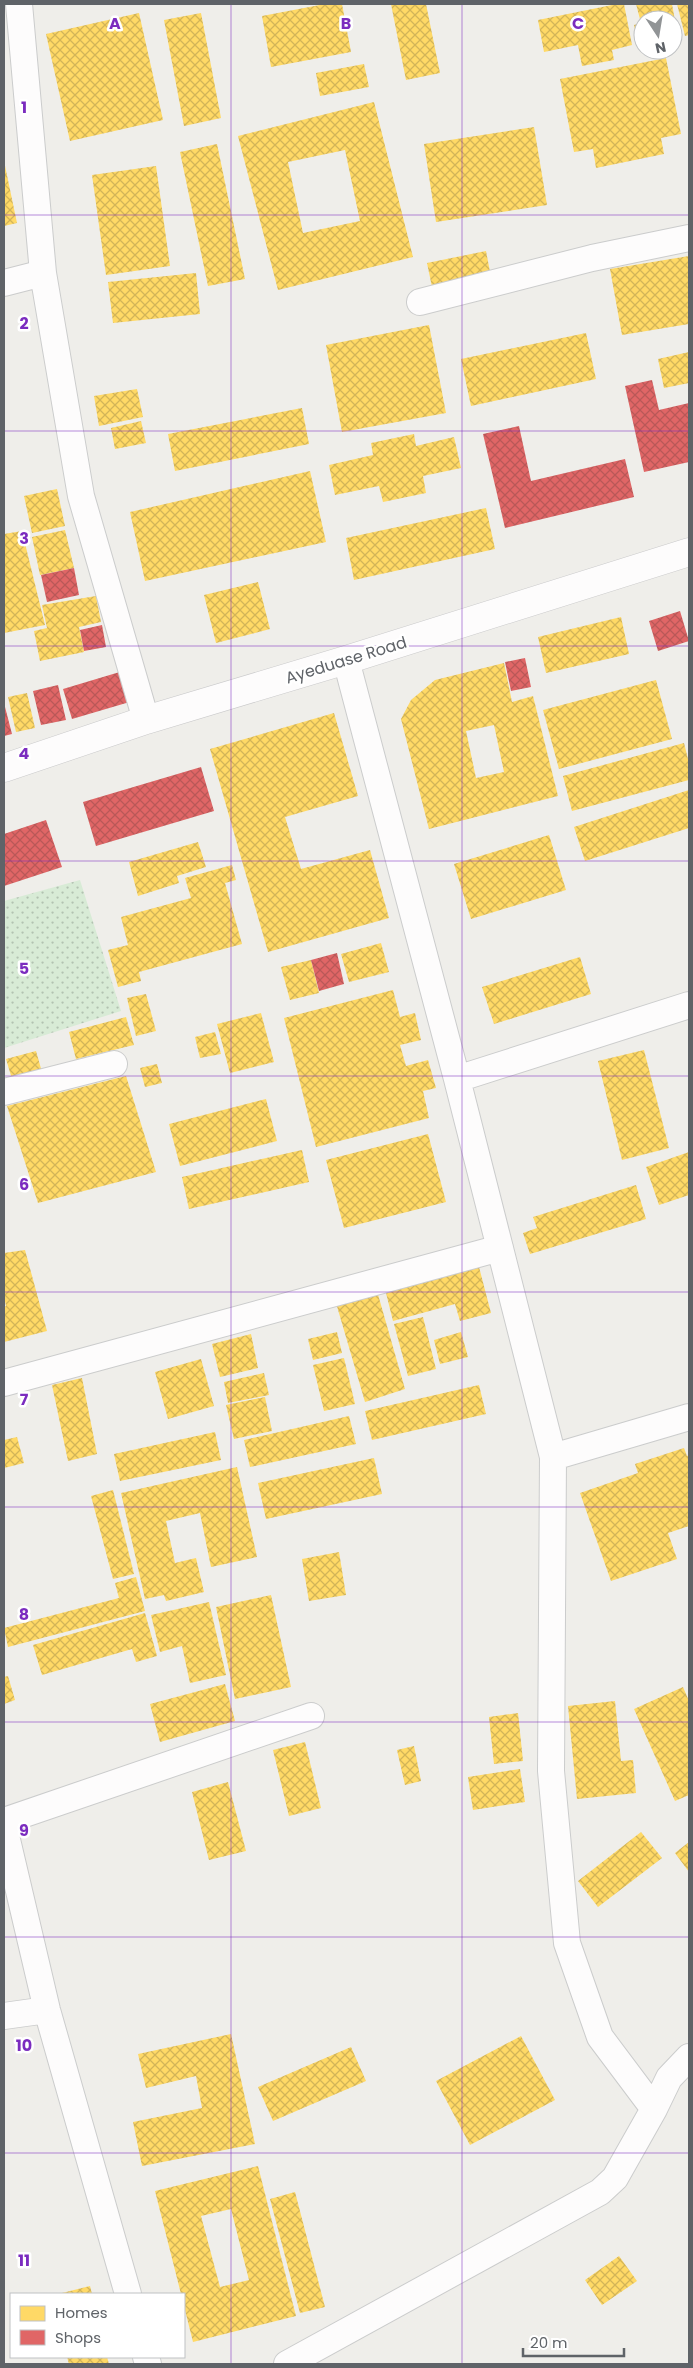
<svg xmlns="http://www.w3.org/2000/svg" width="693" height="2368" font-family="Poppins,sans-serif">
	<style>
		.grass { fill: url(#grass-dots) }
		.homes { fill: url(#homes-cross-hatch); fill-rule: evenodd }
		.shops { fill: url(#shops-cross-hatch) }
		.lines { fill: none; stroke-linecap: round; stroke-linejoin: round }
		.street-casing { stroke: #cbcccc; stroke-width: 28 }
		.secondary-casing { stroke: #cacacb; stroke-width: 29 }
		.street { stroke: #fdfcfc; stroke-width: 26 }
		.secondary { stroke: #fdfcfc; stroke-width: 28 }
		.grid { fill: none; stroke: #7b2cbf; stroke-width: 1; stroke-opacity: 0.55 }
		.labels { text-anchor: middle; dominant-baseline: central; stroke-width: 5; stroke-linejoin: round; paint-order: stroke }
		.street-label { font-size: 16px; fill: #5f6368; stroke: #fff }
		.grid-label { font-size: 16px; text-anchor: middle; font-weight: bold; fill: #7b2cbf; stroke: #fff; stroke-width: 5; stroke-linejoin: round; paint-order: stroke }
	</style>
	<defs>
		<pattern id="grass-dots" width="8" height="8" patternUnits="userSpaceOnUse" patternTransform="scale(1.25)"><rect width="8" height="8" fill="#d8ebd6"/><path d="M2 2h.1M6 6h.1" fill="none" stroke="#b2c2b1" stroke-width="1.8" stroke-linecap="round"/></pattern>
		<pattern id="homes-cross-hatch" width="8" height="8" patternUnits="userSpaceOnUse" patternTransform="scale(1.25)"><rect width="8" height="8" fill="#ffd966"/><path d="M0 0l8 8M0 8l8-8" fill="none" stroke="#d2b458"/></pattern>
		<pattern id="shops-cross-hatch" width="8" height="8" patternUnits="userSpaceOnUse" patternTransform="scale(1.25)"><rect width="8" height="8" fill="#e06666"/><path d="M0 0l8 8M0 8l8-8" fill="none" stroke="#b95858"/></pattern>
	</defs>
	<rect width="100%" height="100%" fill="#efeeea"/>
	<!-- grass -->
	<path class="grass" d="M80,880L121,1011L4,1048V901Z"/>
	<!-- homes -->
	<path class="homes" d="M325,4H342L351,52L271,67L262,16Z
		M391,4H426L440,73L406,80Z
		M617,4H624L632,45L612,50L614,60L582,66L578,45L544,52L538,20Z
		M636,4H672L678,37L673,38V20H643V44L638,45L634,25L641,23Z
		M677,4H689V35L685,36Z
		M139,13L163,120L70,141L46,34Z
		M201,13L221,118L184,126L164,20Z
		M666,58L681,134L661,138L664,154L596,168L593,149L574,152L560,79Z
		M364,64L369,87L320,96L316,73Z
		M374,102L413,257L278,290L238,136ZM345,150L360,221L303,233L288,162Z
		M534,127L547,205L436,222L424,144Z
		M217,144L245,279L208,286L180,152Z
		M4,161L17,223L4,226Z
		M156,166L170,266L106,275L92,175Z
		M486,251L491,277L432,287L427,263Z
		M689,256V324L622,335L610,269Z
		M196,273L200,314L113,323L108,282Z
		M429,325L446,413L342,432L326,345Z
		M586,333L596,379L471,406L461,359Z
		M689,352V383L664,388L658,359Z
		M137,389L143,417L99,426L94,396Z
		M302,408L309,444L175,471L168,434Z
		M141,421L146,443L115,449L111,428Z
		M414,434L416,446L454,437L461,468L423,476L426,493L383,502L379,486L335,495L329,465L373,455L371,443Z
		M310,471L326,542L145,581L130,512Z
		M57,489L65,526L32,533L24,496Z
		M486,508L495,549L354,580L346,538Z
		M65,530L74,568L40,575L32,537Z
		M22,531L45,625L4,633V534Z
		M258,582L270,629L216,643L204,595Z
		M96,596L101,622L79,627L84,652L40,661L34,631L47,628L42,605Z
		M621,617L629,654L546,673L538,637Z
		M504,663L512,702L533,696L558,796L429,829L401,719L411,700L435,680ZM494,725L504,772L476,778L466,731Z
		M656,680L672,739L559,769L543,710Z
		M27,693L35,728L16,732L8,697Z
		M334,713L358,796L285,817L301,869L370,850L389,918L268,952L210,749Z
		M684,743L689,763V780L572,811L563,776Z
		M689,790V828L585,861L574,827Z
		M549,835L566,890L471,919L454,864Z
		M198,842L206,867L177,876L179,883L138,896L129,862Z
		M232,865L236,880L225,883L242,944L139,972L141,981L118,987L108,950L128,945L121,917L191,898L185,878Z
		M381,943L389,972L349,982L341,954Z
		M580,957L591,994L494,1024L482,987Z
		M311,960L319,993L290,1000L281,967Z
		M393,990L400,1017L415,1013L421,1040L400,1045L406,1066L428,1060L436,1088L423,1091L429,1118L316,1147L284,1018Z
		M146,994L156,1031L136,1036L127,998Z
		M261,1013L274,1062L230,1073L217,1024Z
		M126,1017L134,1045L76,1059L69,1032Z
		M215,1032L221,1054L200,1058L195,1037Z
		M644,1050L669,1148L622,1160L598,1061Z
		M36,1051L42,1072L12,1079L6,1059Z
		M157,1064L162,1083L145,1087L140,1068Z
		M126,1076L156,1172L38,1203L7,1106Z
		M266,1099L277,1141L180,1166L169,1124Z
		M428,1134L446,1202L344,1228L326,1160Z
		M302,1150L309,1182L189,1209L182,1177Z
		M689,1152V1195L659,1205L646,1167Z
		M636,1185L646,1219L530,1254L523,1233L537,1228L533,1217Z
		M25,1250L47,1331L4,1342V1307L6,1306L4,1297V1253Z
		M479,1267L491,1313L460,1321L455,1304L393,1321L386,1293Z
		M377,1291L405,1389L365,1402L336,1303Z
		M423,1317L436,1369L408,1376L394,1324Z
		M337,1332L342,1353L313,1360L308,1339Z
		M461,1332L468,1357L440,1364L434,1340Z
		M251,1334L258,1368L220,1377L212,1344Z
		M344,1358L355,1404L324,1411L313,1365Z
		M201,1359L214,1406L168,1419L155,1372Z
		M264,1373L269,1395L228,1403L224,1382Z
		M82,1378L97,1454L68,1461L52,1385Z
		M479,1385L486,1414L372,1440L365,1411Z
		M265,1397L272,1431L234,1439L226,1405Z
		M349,1416L356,1444L250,1467L244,1440Z
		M215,1432L221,1460L120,1481L114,1454Z
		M17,1437L24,1463L4,1468V1440Z
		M684,1448L687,1456L689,1455V1526L668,1533L677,1559L611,1581L580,1493L638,1473L635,1464Z
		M374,1458L382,1494L266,1519L258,1483Z
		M237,1467L257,1557L211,1567L200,1513L166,1521L175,1563L196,1558L204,1592L166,1601L164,1595L145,1599L121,1493Z
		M113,1490L134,1574L113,1579L91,1496Z
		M339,1552L346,1595L309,1601L302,1559Z
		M136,1577L145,1611L8,1647L4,1628L119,1598L115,1583Z
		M271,1595L291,1687L235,1699L216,1607Z
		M209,1602L226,1675L190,1683L182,1646L160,1652L151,1615Z
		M145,1613L157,1656L136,1662L132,1649L42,1675L33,1645Z
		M8,1676L15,1700L4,1704V1677Z
		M225,1684L235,1721L160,1742L150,1704Z
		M683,1687L689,1701V1795L675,1801L634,1709Z
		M615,1701L621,1761L633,1760L636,1793L577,1799L568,1706Z
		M518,1713L523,1761L494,1764L489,1717Z
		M305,1742L321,1808L289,1816L273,1750Z
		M414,1746L421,1781L405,1785L397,1750Z
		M520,1769L525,1802L473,1810L468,1777Z
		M228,1782L246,1851L209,1860L192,1792Z
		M641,1832L662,1858L598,1907L578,1881Z
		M689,1842V1872L675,1853Z
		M231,2034L255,2144L142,2166L133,2122L202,2108L196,2076L146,2088L138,2054Z
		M521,2036L555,2100L470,2145L436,2081Z
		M351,2047L366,2081L273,2121L258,2087Z
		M258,2166L296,2316L193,2342L184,2306V2294H181L155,2191ZM231,2209L249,2280L220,2287L201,2216Z
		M295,2192L325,2307L300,2313L270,2199Z
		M619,2256L637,2281L602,2305L585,2280Z
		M90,2286L92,2294H58Z
		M67,2357H107L109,2364H69Z"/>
	<!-- shops -->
	<path class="shops" d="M652,380L659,410L689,403V462L644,472L625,386Z
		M519,426L531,481L625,459L634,497L505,528L483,434Z
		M74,568L79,595L47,602L41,575Z
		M680,611L689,641L658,651L649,621Z
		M102,625L106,647L84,651L80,630Z
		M525,658L531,687L511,691L505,662Z
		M123,671L133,701L72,719L63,689Z
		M58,685L66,720L41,725L33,691Z
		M4,703L12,734L4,736Z
		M201,767L214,811L96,846L83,802Z
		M46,820L62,867L4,886V834Z
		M337,953L344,984L319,991L311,960Z"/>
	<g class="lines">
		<!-- street casing -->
		<g class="street-casing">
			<path id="street" d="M19,4L43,273L81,496L146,720
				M4,283L43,273
				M420,302L592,258L689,238
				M346,660L457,1079L553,1457L551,1771L567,1943L600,2037L654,2109
				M457,1079L689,1005
				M4,1092L114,1064
				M4,1383L500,1248
				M553,1457L689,1417
				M4,1821L311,1716
				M4,1827L47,2010L128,2294
				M4,2016L47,2010
				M146,2357L148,2364
				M287,2364L600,2192L615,2178L654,2109L669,2078L689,2057"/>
		</g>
		<!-- secondary casing -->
		<g class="secondary-casing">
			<path id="secondary" d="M4,768L146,720L346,660L689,552"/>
		</g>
		<!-- street -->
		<use href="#street" class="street"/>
		<!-- secondary -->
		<use href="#secondary" class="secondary"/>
	</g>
	<!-- grid -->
	<path class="grid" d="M231,4V2364M462,4V2364M4,215H689M4,431H689M4,646H689M4,861H689M4,1076H689M4,1292H689M4,1507H689M4,1722H689M4,1937H689M4,2153H689"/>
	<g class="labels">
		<!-- street labels -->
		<g class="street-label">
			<text transform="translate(346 660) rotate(-17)">Ayeduase Road</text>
		</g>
	</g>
	<g class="grid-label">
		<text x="115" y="29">A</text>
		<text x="346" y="29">B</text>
		<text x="578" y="29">C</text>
		<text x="24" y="113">1</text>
		<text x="24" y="329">2</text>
		<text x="24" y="544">3</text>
		<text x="24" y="759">4</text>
		<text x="24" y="974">5</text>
		<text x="24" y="1190">6</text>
		<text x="24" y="1405">7</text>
		<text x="24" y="1620">8</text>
		<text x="24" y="1836">9</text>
		<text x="24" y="2051">10</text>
		<text x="24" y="2266">11</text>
	</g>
	<!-- border -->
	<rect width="693" height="2368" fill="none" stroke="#5f6368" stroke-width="10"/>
	<!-- legend -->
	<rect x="10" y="2293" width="175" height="65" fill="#ffffff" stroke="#bfc1c3"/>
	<rect x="20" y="2306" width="25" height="15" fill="#ffd966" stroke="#bfc1c3"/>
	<text x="55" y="2318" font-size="15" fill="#5f6368">Homes</text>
	<rect x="20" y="2330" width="25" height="15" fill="#e06666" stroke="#bfc1c3"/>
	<text x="55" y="2343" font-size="15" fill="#5f6368">Shops</text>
	<!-- north arrow -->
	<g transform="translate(658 35) rotate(168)"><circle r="24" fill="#ffffff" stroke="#bfc1c3"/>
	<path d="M0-4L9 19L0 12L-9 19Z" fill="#919496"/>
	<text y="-8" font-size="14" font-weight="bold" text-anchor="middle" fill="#5f6368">N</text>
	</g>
	<!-- scale -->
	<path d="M523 2348v8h101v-8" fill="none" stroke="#5f6368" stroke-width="2.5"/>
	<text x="530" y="2348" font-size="15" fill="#5f6368" stroke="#ffffff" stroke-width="4" paint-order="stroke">20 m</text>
</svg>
